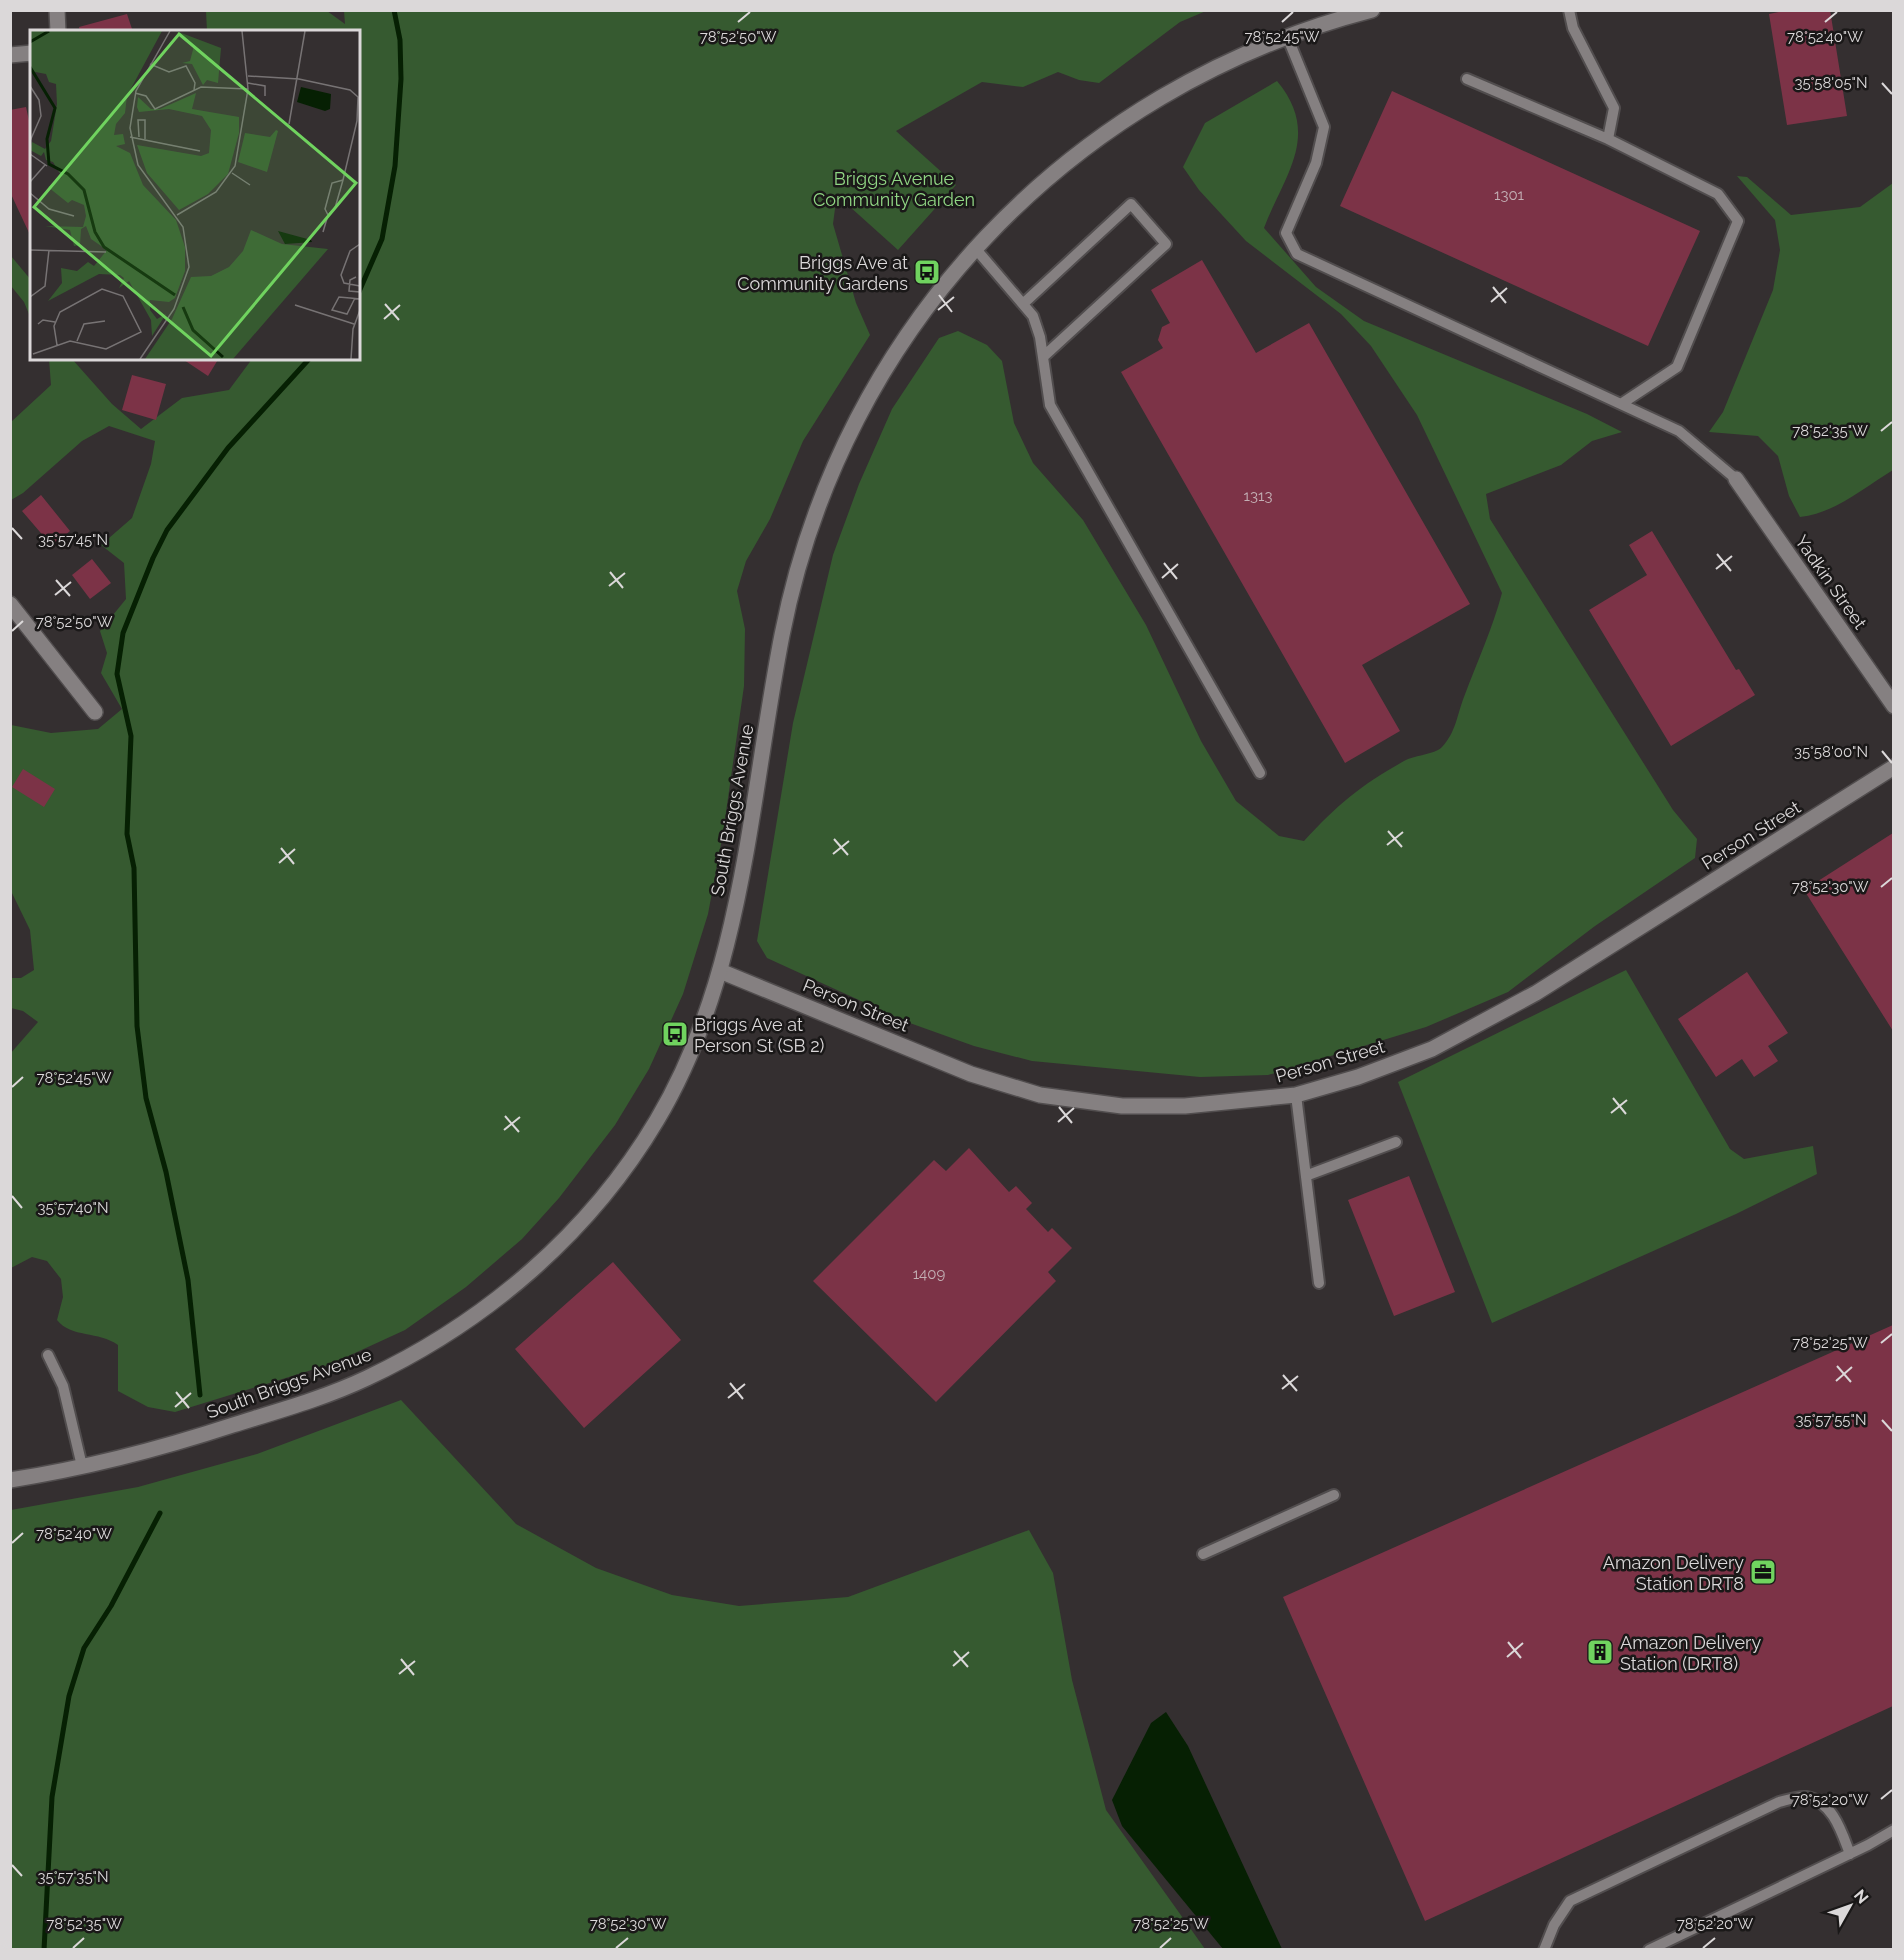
<svg xmlns="http://www.w3.org/2000/svg" width="1904" height="1960" font-family="Raleway,sans-serif">
	<style>
		.green { fill: #365a30 }
		.water { fill: #062003 }
		.lines { fill: none; stroke-linecap: round; stroke-linejoin: round }
		.stream { stroke: #062003; stroke-width: 5 }
		.building { fill: #7c3347 }
		.service-casing { stroke: #514d4e; stroke-width: 14 }
		.minor-casing { stroke: #514d4e; stroke-width: 18 }
		.tertiary-casing { stroke: #514d4e; stroke-width: 18 }
		.service { stroke: #858081; stroke-width: 10 }
		.minor { stroke: #858081; stroke-width: 15 }
		.tertiary { stroke: #858081; stroke-width: 15 }
		.ticks { fill: none; stroke: #dbd8d9; stroke-width: 2 }
		.labels { text-anchor: middle; dominant-baseline: central; stroke-width: 5; stroke-linejoin: round; paint-order: stroke }
		.number-label { font-size: 15px; fill: #c3afb4 }
		.park-label { font-size: 18px; fill: #90d684; stroke: #1a1818 }
		.poi-label { font-size: 18px; fill: #dbd8d9; stroke: #1a1818; text-anchor: end }
		.street-label { font-size: 18px; fill: #dbd8d9; stroke: #1a1818 }
		.inset-river { fill: none; stroke: #062003; stroke-width: 3 }
		.inset-road { fill: none; stroke: #777374; stroke-width: 1.5 }
		.view { fill: #70d35f; fill-opacity: 0.15; stroke: #70d35f; stroke-width: 3 }
		.inset-edge { fill: none; stroke: #dbd8d9; stroke-width: 3 }
		.ticks-label { font-size: 15px; text-anchor: middle; fill: #dbd8d9; stroke: #1a1818; stroke-width: 5; stroke-linejoin: round; paint-order: stroke }
	</style>
	<rect width="100%" height="100%" fill="#342f30"/>
	<!-- green -->
	<path class="green" d="M206,11H327L345,24L344,11H1206L1180,22L1099,83L1079,80L1058,72L1023,87L982,82L896,131L956,185L898,250L839,197L836,201L833,224L856,303L870,335L803,441L770,519L746,561L737,591L745,629L744,686L723,833L708,914L683,994L649,1069L615,1125L559,1198L522,1239L466,1287L405,1330L331,1364L175,1412L148,1407L118,1391V1345C99,1331 71,1338 57,1320L63,1297L61,1279L47,1261L32,1257L11,1268L10,1054L38,1022L23,1011L11,1008V978H21L34,970L30,930L11,891V725L51,733L98,729L122,709L101,673L107,653L100,631L126,599L124,563L101,545L132,518L151,464L155,441L109,426L82,441L23,493L11,500V422L51,385L49,359H72L112,404L141,429L182,398L229,390L252,359L358,358V32L207,31Z
		M1277,81C1322,135 1284,175 1264,228L1316,287L1364,321L1587,414L1622,432L1592,441L1561,465L1486,494L1490,519L1673,810L1697,839L1695,858L1595,926L1508,992L1426,1027L1268,1075L1200,1077L1032,1061L974,1046L907,1022L767,958L757,941L793,723L833,555L859,484L892,409L939,338L958,331L987,345L1002,361L1014,423L1033,463L1083,520L1146,625L1201,741L1236,801L1279,836L1304,841C1337,805 1361,785 1404,761C1414,755 1434,755 1442,747C1456,732 1457,715 1464,697C1477,662 1492,630 1502,593L1417,415L1371,346L1341,314L1246,241L1199,190L1183,167L1205,123Z
		M1737,176L1747,177L1791,215L1860,207L1893,183V470C1863,488 1836,513 1800,517L1789,496L1778,456L1758,436L1709,432L1723,412L1773,290L1780,250L1775,220Z
		M11,256L31,280V319L24,302L11,286Z
		M1626,970L1730,1149L1744,1159L1813,1146L1817,1174L1736,1214L1492,1323L1398,1082Z
		M401,1400L516,1524L596,1568L672,1595L739,1606L848,1597L1029,1530L1053,1573L1072,1680L1106,1810L1205,1949H11V1510L138,1487L257,1454Z"/>
	<!-- water -->
	<path class="water" d="M1166,1712L1188,1746L1282,1949H1223L1122,1826L1112,1800L1151,1723Z"/>
	<g class="lines">
		<!-- stream -->
		<path class="stream" d="M358,294L382,239L395,166L401,79L400,40L394,10
			M200,1395L188,1280L166,1172L146,1098L137,1026L134,868L127,834L131,736L117,674L123,633L153,558L167,530L228,448L310,358
			M44,1950L52,1797L69,1696L84,1648L111,1606L160,1513"/>
	</g>
	<!-- building -->
	<path class="building" d="M1789,10H1830L1847,116L1787,125L1769,14Z
		M127,14L133,32H80L79,27Z
		M1392,91L1700,231L1648,346L1340,206Z
		M26,107L32,134L31,237L10,192V110Z
		M1202,260L1256,353L1309,323L1470,604L1362,665L1400,731L1345,763L1121,372L1163,348L1158,340L1162,327L1170,323L1151,290Z
		M181,358H219L208,376Z
		M132,375L166,384L156,420L122,410Z
		M41,495L70,531L52,546L22,511Z
		M1652,531L1736,670L1739,669L1755,695L1671,746L1589,610L1647,575L1629,545Z
		M92,559L111,583L90,599L72,575Z
		M23,769L55,789L44,807L12,787Z
		M1893,833V1031L1804,890Z
		M1747,972L1788,1033L1768,1046L1778,1061L1754,1077L1742,1059L1716,1077L1678,1019Z
		M969,1148L1009,1192L1016,1186L1032,1203L1026,1209L1048,1232L1052,1228L1072,1248L1048,1272L1056,1281L936,1402L813,1281L934,1160L946,1171Z
		M1409,1176L1455,1292L1394,1316L1348,1200Z
		M613,1262L681,1340L584,1428L515,1349Z
		M1893,1325V1706L1425,1921L1283,1597Z"/>
	<g class="lines">
		<!-- service casing -->
		<g class="service-casing">
			<path id="service" d="M1569,10L1573,28L1614,108L1608,139L1718,194L1738,221L1677,367L1621,404
				M1287,36L1324,127L1316,163L1286,233L1297,254L1679,431L1736,479
				M1467,79L1608,139
				M975,248L1033,316L1040,337L1050,405L1260,773
				M1024,303L1131,204L1166,244L1043,357
				M1296,1095L1319,1283
				M1308,1175L1396,1142
				M48,1355L63,1386L82,1466
				M1203,1554L1334,1495
				M1544,1950L1554,1925L1570,1901L1779,1802C1787,1800 1798,1796 1806,1797C1833,1801 1842,1833 1850,1854
				M1649,1950L1868,1845L1894,1830"/>
		</g>
		<!-- minor casing -->
		<g class="minor-casing">
			<path id="minor" d="M57,10L58,32
				M10,55L32,53
				M1736,479L1894,706
				M10,604L95,712
				M720,971L971,1074L1040,1095L1122,1106H1185L1296,1095L1358,1077L1432,1049L1536,993L1894,767"/>
		</g>
		<!-- tertiary casing -->
		<g class="tertiary-casing">
			<path id="tertiary" d="M10,1480C87,1468 160,1449 233,1425C278,1411 325,1398 367,1378C486,1322 590,1233 657,1120C744,974 750,798 782,635C842,329 1070,88 1372,10"/>
		</g>
		<!-- service -->
		<use href="#service" class="service"/>
		<!-- minor -->
		<use href="#minor" class="minor"/>
		<!-- tertiary -->
		<use href="#tertiary" class="tertiary"/>
	</g>
	<!-- ticks -->
	<path class="ticks" d="M738,22L750,12M1282,22L1293,12M1825,22L1837,12M1882,83L1892,94M1493,287L1506,303M939,295L952,312M1491,302L1507,288M385,304L399,320M938,310L954,297M384,319L400,305M1881,431L1892,422M12,528L22,539M1717,554L1731,571M1164,563L1177,579M1716,569L1732,556M610,572L623,588M1162,578L1178,564M56,580L70,596M609,586L625,573M55,595L71,582M12,631L23,621M1882,751L1892,763M1388,831L1402,847M834,839L848,855M1387,845L1403,832M281,848L294,864M833,854L849,841M279,863L295,849M1881,887L1892,878M12,1087L23,1077M1613,1098L1626,1114M1059,1107L1072,1123M1611,1113L1627,1100M505,1116L519,1132M1058,1122L1074,1108M504,1130L520,1117M12,1196L22,1208M1881,1343L1892,1334M1837,1366L1851,1382M1283,1375L1297,1391M1836,1381L1852,1367M730,1383L743,1399M1282,1389L1298,1376M176,1392L189,1408M728,1398L745,1384M175,1407L191,1393M1882,1420L1892,1431M12,1543L23,1533M1508,1642L1521,1658M954,1651L968,1667M1507,1657L1523,1643M401,1659L414,1675M953,1666L969,1652M399,1674L415,1661M1881,1799L1892,1790M12,1865L22,1876M73,1948L84,1938M616,1948L628,1938M1160,1948L1171,1938M1703,1948L1715,1938"/>
	<!-- icons -->
	<defs>
		<g id="bus-square" transform="scale(1.35)"><rect x="-9" y="-9" width="18" height="18" rx="4" fill="#70d35f" stroke="#1a1818"/><path d="M-5-6H5V4H4V6H2V4H-2V6H-4V4H-5ZM-3.5-4V0h7V-4ZM-3.5 1.2v1.5H-2V1.2ZM2 1.2v1.5H3.5V1.2Z" fill="#111"/></g>
		<g id="office-square" transform="scale(1.35)"><rect x="-9" y="-9" width="18" height="18" rx="4" fill="#70d35f" stroke="#1a1818"/><path d="M-6-3h4V-5.5h4V-3h4V5H-6ZM-1-4.5V-3h2v-1.5ZM-6 0V1H6V0Z" fill="#111"/></g>
		<g id="building-square" transform="scale(1.35)"><rect x="-9" y="-9" width="18" height="18" rx="4" fill="#70d35f" stroke="#1a1818"/><path d="M-4-6H4V6H1V3H-1V6H-4ZM-2.5-4.3h1.7v1.8h-1.7ZM.8-4.3h1.7v1.8H.8ZM-2.5-1h1.7V.8h-1.7ZM.8-1h1.7V.8H.8Z" fill="#111"/></g>
	</defs>
	<g fill-rule="evenodd">
		<use href="#bus-square" x="927" y="272"/>
		<use href="#bus-square" x="675" y="1034"/>
		<use href="#office-square" x="1763" y="1572"/>
		<use href="#building-square" x="1600" y="1652"/>
	</g>
	<g class="labels">
		<!-- number labels -->
		<g class="number-label">
			<text x="1509" y="195">1301</text>
			<text x="1258" y="496">1313</text>
			<text x="929" y="1274">1409</text>
		</g>
		<!-- park labels -->
		<g class="park-label">
			<text x="894" y="178">Briggs Avenue<tspan x="894" dy="21">Community Garden</tspan></text>
		</g>
		<!-- poi labels -->
		<g class="poi-label">
			<text x="908" y="262">Briggs Ave at<tspan x="908" dy="21">Community Gardens</tspan></text>
			<text x="694" y="1024" text-anchor="start">Briggs Ave at<tspan x="694" dy="21">Person St (SB 2)</tspan></text>
			<text x="1744" y="1562">Amazon Delivery<tspan x="1744" dy="21">Station DRT8</tspan></text>
			<text x="1620" y="1642" text-anchor="start">Amazon Delivery<tspan x="1620" dy="21">Station (DRT8)</tspan></text>
		</g>
		<!-- street labels -->
		<g class="street-label">
			<text transform="translate(1831 582) rotate(55)">Yadkin Street</text>
			<text transform="translate(732 810) rotate(-80)">South Briggs Avenue</text>
			<text transform="translate(1751 835) rotate(-32)">Person Street</text>
			<text transform="translate(856 1005) rotate(22)">Person Street</text>
			<text transform="translate(1330 1061) rotate(-16)">Person Street</text>
			<text transform="translate(289 1383) rotate(-20)">South Briggs Avenue</text>
		</g>
	</g>
	<!-- overview -->
	<g transform="translate(30 30)">
		<rect width="330" height="330" fill="#342f30"/>
		<path d="M0,1H132L97,66L95,83L86,94L84,105L93,104L95,114L86,116L100,123L113,155L146,190L155,217V241L145,268L139,272L120,270V280L127,289L136,284L122,306L121,290L99,251L89,258L94,248L90,245L69,244L18,271L32,253L31,238L47,241L58,232L64,236L77,220L61,209L56,196L51,199L50,215L44,216L40,200L15,196L53,197L56,186L54,175L42,170L38,173L18,157L32,147L23,132L16,130L14,122L11,126L0,120L2,112L15,119L21,111L27,74L26,54L19,52L16,44L0,41ZM146,1L191,18L188,53L177,50L173,55L162,34L152,33L160,31L164,16ZM166,63L162,79L209,87V103L198,144L178,164L149,180L117,143L107,115L171,126L179,123L181,100L172,86L139,79L109,82L107,77L108,67L121,79H130ZM246,100L248,101L237,142L208,132L215,103L240,107ZM221,200L252,214L298,219L203,329H115L142,289L161,247L181,246L199,237L213,221Z" fill="#365a30"/>
		<path d="M271,57L301,64L300,79L295,81L267,72ZM248,201L281,210L282,212L255,214Z" fill="#062003"/>
		<path class="inset-river" d="M0,12L19,1M0,37L25,78L17,109L19,134L38,144L54,160L65,202L74,217L145,265M153,277L163,300L193,327"/>
		<path class="inset-road" d="M120,34L139,42L156,36L165,53L164,60M218,46L269,49L320,60L328,67L327,91L313,150L305,178L298,185L293,202M218,53L235,56V66M0,56L9,70L11,86L0,111M105,63L116,66L125,79L171,57L218,59M259,94L275,1M100,107L170,121M109,107L108,90H115V109M0,124L17,136M202,143L220,155M0,152L15,135M0,163L19,179L44,186M147,185L186,162L205,136L218,59L212,1M298,185L295,179L302,153L313,150M330,214L320,221L311,245L314,253L330,256M0,220L76,222M326,247L320,250L319,261L330,262M0,267L15,256L19,220M325,268L317,284L302,280L309,267L320,268L330,269M265,275L324,294M8,294L13,290L25,292M47,311L54,294L75,291M3,324L40,311L76,319L111,302L93,266L72,259L30,282L24,296L27,315M110,329L144,279L159,237L153,197L108,135L100,98L106,61L140,1M321,329L323,299L330,280"/>
		<path class="view" d="M149,4L326,153L181,326L4,177Z"/>
		<rect width="330" height="330" class="inset-edge"/>
	</g>
	<g class="ticks-label">
		<text x="738" y="42">78°52'50"W</text>
		<text x="1282" y="42">78°52'45"W</text>
		<text x="1825" y="42">78°52'40"W</text>
		<text x="1831" y="88">35°58'05"N</text>
		<text x="1830" y="436">78°52'35"W</text>
		<text x="73" y="545">35°57'45"N</text>
		<text x="74" y="627">78°52'50"W</text>
		<text x="1831" y="757">35°58'00"N</text>
		<text x="1830" y="892">78°52'30"W</text>
		<text x="74" y="1083">78°52'45"W</text>
		<text x="73" y="1213">35°57'40"N</text>
		<text x="1830" y="1348">78°52'25"W</text>
		<text x="1831" y="1425">35°57'55"N</text>
		<text x="74" y="1539">78°52'40"W</text>
		<text x="1830" y="1805">78°52'20"W</text>
		<text x="73" y="1882">35°57'35"N</text>
		<text x="84" y="1929">78°52'35"W</text>
		<text x="628" y="1929">78°52'30"W</text>
		<text x="1171" y="1929">78°52'25"W</text>
		<text x="1715" y="1929">78°52'20"W</text>
	</g>
	<!-- border -->
	<rect width="1904" height="1960" fill="none" stroke="#dbd8d9" stroke-width="24"/>
	<!-- north arrow -->
	<g transform="translate(1850 1906) rotate(50)" stroke="#1a1818" stroke-width="4.5" paint-order="stroke">
	<path d="M0-4.5L10 22L0 15L-10 22Z" fill="#dbd8d9"/>
	<text y="-9" font-size="16" font-weight="bold" text-anchor="middle" fill="#dbd8d9">N</text>
	</g>
</svg>
